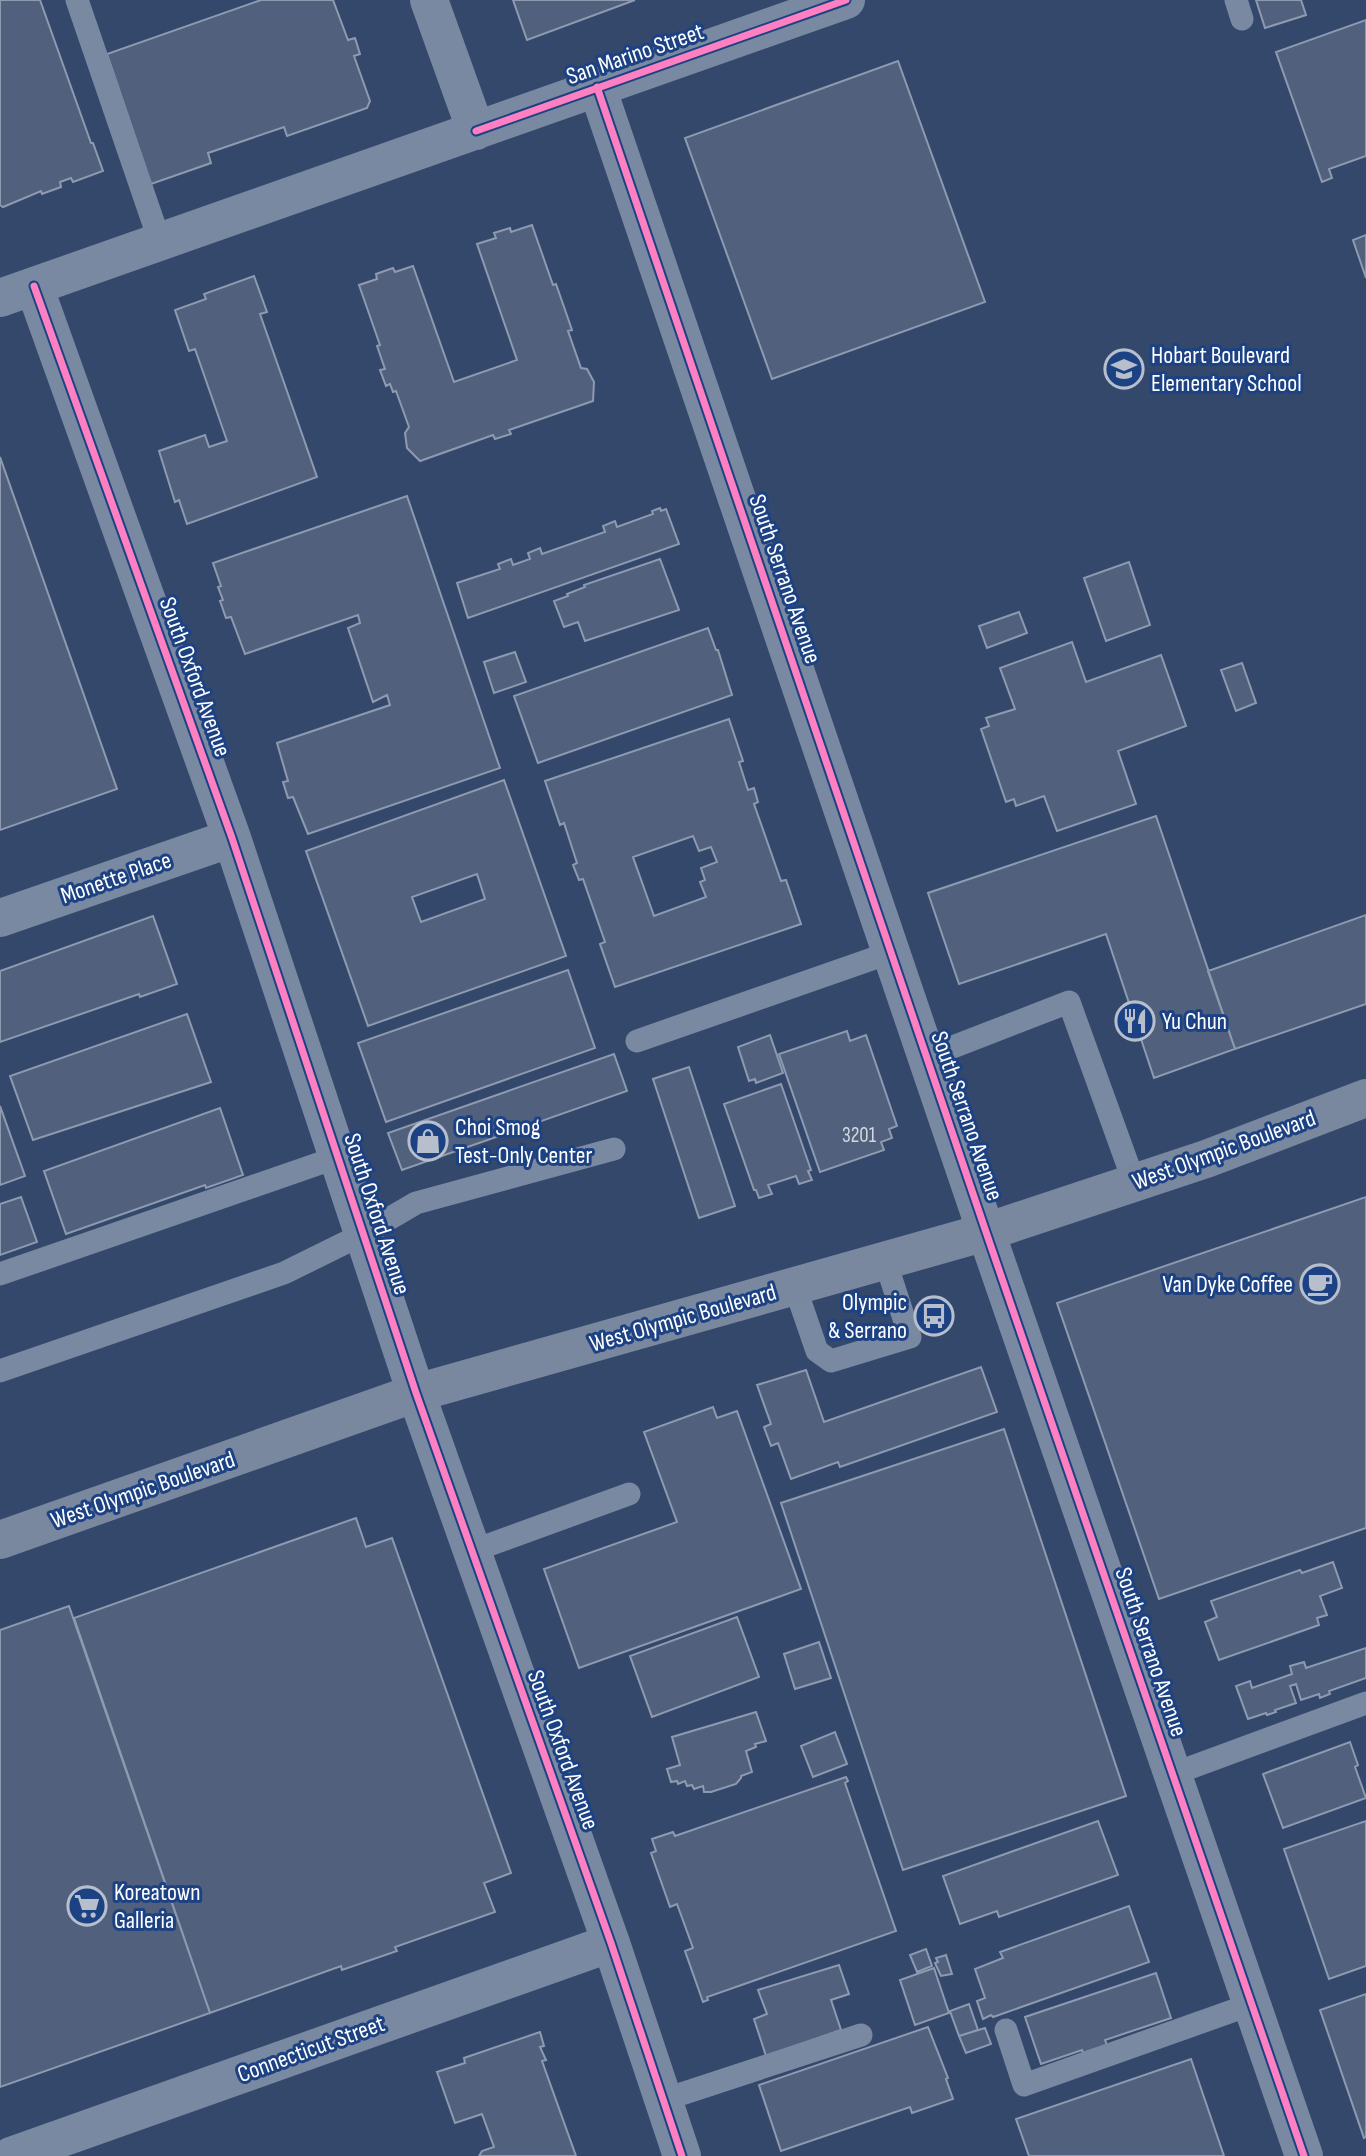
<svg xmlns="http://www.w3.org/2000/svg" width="1366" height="2156" font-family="'Sofia Sans Condensed',sans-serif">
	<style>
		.building { fill: #50607d; stroke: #8e9ab0; stroke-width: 2; fill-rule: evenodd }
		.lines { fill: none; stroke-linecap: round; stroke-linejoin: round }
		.service { stroke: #7a89a2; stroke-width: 23 }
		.minor { stroke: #7a89a2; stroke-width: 38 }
		.primary { stroke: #79889f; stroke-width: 38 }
		.cycleway-casing { stroke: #1d4283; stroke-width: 11 }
		.cycleway { stroke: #ff80c0; stroke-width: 7 }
		.labels { text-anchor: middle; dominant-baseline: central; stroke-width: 6; stroke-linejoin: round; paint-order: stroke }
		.number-label { font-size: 21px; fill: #d3d7de }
		.street-label { font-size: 24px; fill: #fff; stroke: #1d4283 }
		.poi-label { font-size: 24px; fill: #fff; stroke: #1d4283; text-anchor: start }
	</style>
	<rect width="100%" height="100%" fill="#34486c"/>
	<!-- building -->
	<path class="building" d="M0,0H40L91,143H93L103,171L73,182L71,178L60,182L61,187L42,194L41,191L3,207L0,205Z
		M261,0H333L348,40L355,38L360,54L354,56L370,101L367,108L287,136L284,127L208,153L211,163L151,184L107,54Z
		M513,0H635L527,40Z
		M1256,0H1301L1306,15L1265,28Z
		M1366,20V156L1329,169L1332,178L1322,182L1276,52Z
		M898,61L985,302L772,379L685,138Z
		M532,225L553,285L556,284L572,330L568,331L581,368L587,369L594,382L593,401L509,430L511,434L495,439L493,435L420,461L407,448L405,433L409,427L396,391L393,392L390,384L386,386L380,370L385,369L377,346L380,345L359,285L377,279L376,274L393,268L395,272L413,266L454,382L517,360L477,244L496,238L494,233L510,228L511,232Z
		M1366,235V278L1353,240Z
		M254,276L267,312L260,314L317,477L187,524L179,500L175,502L159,451L205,435L209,447L227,441L195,349L189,351L175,310L206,299L204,294Z
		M0,457L117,789L0,830Z
		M407,496L500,768L308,834L293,797L288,798L283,782L288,781L277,743L390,705L387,695L373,702L348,628L360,623L358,615L245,654L231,617L226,618L220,601L223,600L218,587L221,586L213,563Z
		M660,508L661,511L666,509L679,544L468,618L457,583L500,569L498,564L511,559L513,565L530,559L528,553L540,548L542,554L605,532L603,526L615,521L617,527L653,514L652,511Z
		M660,559L679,610L585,641L578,622L564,627L554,601L568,596L567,594L585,587L584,585Z
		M1129,562L1150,625L1106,641L1084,578Z
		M1019,612L1027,633L987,648L979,626Z
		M708,628L716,650H718L732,695L538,763L514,696Z
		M1072,642L1086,682L1161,655L1186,726L1118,751L1136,804L1057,831L1044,796L1016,806L1014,799L1006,802L981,729L989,726L986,718L1015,709L1000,668Z
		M515,652L526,682L494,693L484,662Z
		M1242,663L1256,703L1236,711L1221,670Z
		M729,719L743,761L739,762L748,790L754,788L758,802L754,804L781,881L786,880L801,924L615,987L600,944L605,942L583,879L579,880L573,865L577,863L564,823L560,825L545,781ZM693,836L699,851L711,847L717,862L701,868L705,880L700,882L706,897L654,916L633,857Z
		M504,780L566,956L368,1026L306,851ZM477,874L485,899L421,922L412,897Z
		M1156,816L1235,1049L1154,1078L1106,934L959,984L928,893Z
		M1366,915V1004L1235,1049L1208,971Z
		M153,916L177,984L140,997L139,994L0,1042V971Z
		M568,970L595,1048L386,1122L358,1043Z
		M187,1014L211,1082L33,1140L10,1076Z
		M847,1031L850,1041L866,1035L897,1126L889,1129L892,1138L881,1142L884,1150L820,1172L779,1054Z
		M770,1035L783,1073L756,1083L755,1079L749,1081L738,1047Z
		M614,1054L627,1091L402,1170L388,1133Z
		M689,1067L735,1206L699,1218L653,1079Z
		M781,1084L811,1170L808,1171L812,1180L799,1184L796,1176L768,1185L772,1194L759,1198L756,1190H754L724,1104Z
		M0,1106L25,1176L0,1185Z
		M220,1108L243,1175L206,1188L205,1185L66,1234L44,1171Z
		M21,1197L37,1242L0,1255V1204Z
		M1366,1197V1528L1159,1599L1057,1303Z
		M981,1367L997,1412L840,1467L838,1462L791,1479L778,1443L771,1446L764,1427L771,1424L757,1385L806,1370L824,1422Z
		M713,1407L717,1418L737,1411L801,1589L579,1668L544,1569L677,1522L644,1432Z
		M1004,1429L1126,1796L903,1870L781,1503Z
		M356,1518L366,1547L392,1538L511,1873L484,1883L495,1912L395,1947L397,1951L342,1970L341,1966L210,2013L74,1618Z
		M1333,1562L1342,1588L1320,1596L1327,1615L1317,1618L1319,1625L1219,1660L1205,1622L1217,1617L1211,1601L1300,1570L1302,1573Z
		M69,1606L210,2013L0,2087V1630Z
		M737,1617L759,1677L652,1717L630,1656Z
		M819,1642L831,1678L795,1689L784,1654Z
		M1366,1648V1678L1329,1691L1330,1694L1320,1698L1319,1694L1301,1700L1296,1684L1290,1686L1296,1703L1275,1710L1276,1712L1267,1715L1266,1713L1248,1719L1236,1686L1250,1681L1252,1688L1292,1674L1290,1666L1304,1662L1306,1668Z
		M756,1712L766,1741L755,1744L756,1747L746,1751L752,1772L741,1776V1778L736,1784L711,1792H704L703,1786L694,1789L692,1785L687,1786L685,1781L678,1784L677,1781L671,1782L667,1769L680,1765L672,1737Z
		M835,1732L847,1764L813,1777L801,1746Z
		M1350,1742L1358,1765L1355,1767L1366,1798L1283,1828L1263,1774Z
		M846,1777L848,1781L845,1783L896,1931L707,1997L708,2000L703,2002L685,1951L693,1948L677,1904L670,1907L651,1853L656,1851L652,1839L673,1832L675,1836Z
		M1098,1821L1118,1875L999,1917L997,1911L960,1924L943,1876Z
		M1366,1821V1966L1329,1979L1284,1849Z
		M1129,1906L1149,1962L993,2017L991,2015L983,2019L977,2001L985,1998L975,1969L1003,1958L1000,1952Z
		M926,1949L932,1966L917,1972L910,1955Z
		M946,1955L952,1974L941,1976L935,1963L938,1962L936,1958Z
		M839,1965L849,1994L831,2000L841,2030L766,2056L754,2019L767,2014L758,1990Z
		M934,1968L949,2013L915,2025L900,1980Z
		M1156,1973L1171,2018L1105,2040L1107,2045L1083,2053L1082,2050L1041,2064L1025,2017Z
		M1366,1994V2137L1364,2138L1320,2010Z
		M969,2004L978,2030L959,2036L950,2011Z
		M928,2027L948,2078L946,2079L953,2099L912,2113L910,2107L781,2151L759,2085Z
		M985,2028L991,2044L966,2053L959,2036Z
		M540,2032L544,2046L540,2047L546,2060L542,2061L576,2156H479L482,2151L494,2147L482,2114L455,2123L437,2072L465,2063L464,2058Z
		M1191,2059L1224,2156H1029L1016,2119Z"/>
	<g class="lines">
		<!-- service -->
		<path class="service" d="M77,0L160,242
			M1236,0L1242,19
			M637,1041L892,952
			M927,1057L1069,1002L1134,1182
			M0,1274L338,1157
			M795,1287L817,1351L831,1361L910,1337L885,1260
			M0,1371L284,1273L363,1234L416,1203L614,1149
			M472,1551L629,1494
			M1173,1774L1366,1703
			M1006,2030L1024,2085L1252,2004
			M663,2100L861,2035"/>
		<!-- minor -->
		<path class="minor" d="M429,0L476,131
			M597,87L986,1232L1304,2156
			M34,286L232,838L416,1393L611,1943L682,2156
			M0,298L846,0
			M0,918L232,838
			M11,2156L611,1943"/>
		<!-- primary -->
		<path class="primary" d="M0,1540L416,1393L986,1232L1206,1159L1366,1098"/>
		<!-- cycleway casing -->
		<g class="cycleway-casing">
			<path id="cycleway" d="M597,87L986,1232L1304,2156
				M476,131L846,0
				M34,286L232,838L416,1393L611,1943L682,2156"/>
		</g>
		<!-- cycleway -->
		<use href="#cycleway" class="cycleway"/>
	</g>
	<!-- icons -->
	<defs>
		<g id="school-ring" transform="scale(2.0125)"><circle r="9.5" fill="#1d4283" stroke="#b8bfcc" stroke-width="1.5"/><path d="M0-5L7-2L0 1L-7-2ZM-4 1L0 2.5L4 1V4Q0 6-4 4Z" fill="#b8bfcc"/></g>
		<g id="restaurant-ring" transform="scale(2.0125)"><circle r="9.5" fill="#1d4283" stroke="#b8bfcc" stroke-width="1.5"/><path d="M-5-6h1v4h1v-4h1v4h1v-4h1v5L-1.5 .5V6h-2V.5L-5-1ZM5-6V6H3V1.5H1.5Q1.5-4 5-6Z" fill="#b8bfcc"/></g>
		<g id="shop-ring" transform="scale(2.0125)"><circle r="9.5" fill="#1d4283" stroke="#b8bfcc" stroke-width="1.5"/><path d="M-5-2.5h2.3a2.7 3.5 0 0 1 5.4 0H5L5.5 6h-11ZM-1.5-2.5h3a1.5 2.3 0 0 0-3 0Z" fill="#b8bfcc"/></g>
		<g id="cafe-ring" transform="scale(2.0125)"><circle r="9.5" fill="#1d4283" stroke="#b8bfcc" stroke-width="1.5"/><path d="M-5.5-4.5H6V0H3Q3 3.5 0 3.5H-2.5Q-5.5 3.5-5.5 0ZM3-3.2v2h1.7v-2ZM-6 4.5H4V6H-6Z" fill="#b8bfcc"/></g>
		<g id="bus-ring" transform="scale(2.0125)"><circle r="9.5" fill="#1d4283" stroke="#b8bfcc" stroke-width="1.5"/><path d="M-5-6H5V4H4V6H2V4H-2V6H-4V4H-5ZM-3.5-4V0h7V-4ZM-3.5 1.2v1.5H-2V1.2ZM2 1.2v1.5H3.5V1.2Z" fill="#b8bfcc"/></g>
		<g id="supermarket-ring" transform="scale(2.0125)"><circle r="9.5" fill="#1d4283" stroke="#b8bfcc" stroke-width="1.5"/><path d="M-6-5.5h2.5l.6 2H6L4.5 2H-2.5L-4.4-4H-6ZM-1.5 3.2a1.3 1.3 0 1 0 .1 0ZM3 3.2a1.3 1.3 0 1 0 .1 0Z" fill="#b8bfcc"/></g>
	</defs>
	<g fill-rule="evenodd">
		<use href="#school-ring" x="1124" y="369"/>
		<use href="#restaurant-ring" x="1135" y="1021"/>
		<use href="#shop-ring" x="428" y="1141"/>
		<use href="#cafe-ring" x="1320" y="1284"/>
		<use href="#bus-ring" x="934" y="1316"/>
		<use href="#supermarket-ring" x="87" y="1906"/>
	</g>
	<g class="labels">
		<!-- number labels -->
		<g class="number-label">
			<text x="859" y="1135">3201</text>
		</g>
		<!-- street labels -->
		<g class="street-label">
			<text transform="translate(635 54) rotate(-19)">San Marino Street</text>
			<text transform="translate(785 579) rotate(71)">South Serrano Avenue</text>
			<text transform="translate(195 677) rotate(70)">South Oxford Avenue</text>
			<text transform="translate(116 878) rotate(-19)">Monette Place</text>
			<text transform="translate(967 1116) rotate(71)">South Serrano Avenue</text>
			<text transform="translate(1224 1150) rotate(-20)">West Olympic Boulevard</text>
			<text transform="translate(377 1214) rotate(72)">South Oxford Avenue</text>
			<text transform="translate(683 1318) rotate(-16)">West Olympic Boulevard</text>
			<text transform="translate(143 1490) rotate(-19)">West Olympic Boulevard</text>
			<text transform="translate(1151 1652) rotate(71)">South Serrano Avenue</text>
			<text transform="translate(563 1750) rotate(70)">South Oxford Avenue</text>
			<text transform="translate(311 2049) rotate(-20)">Connecticut Street</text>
		</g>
		<!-- poi labels -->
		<g class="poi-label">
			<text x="1151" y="355">Hobart Boulevard<tspan x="1151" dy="28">Elementary School</tspan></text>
			<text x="1162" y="1021">Yu Chun</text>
			<text x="455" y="1127">Choi Smog<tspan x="455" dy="28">Test-Only Center</tspan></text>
			<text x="1293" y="1284" text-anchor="end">Van Dyke Coffee</text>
			<text x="907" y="1302" text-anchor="end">Olympic<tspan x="907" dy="28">&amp; Serrano</tspan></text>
			<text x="114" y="1892">Koreatown<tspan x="114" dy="28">Galleria</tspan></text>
		</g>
	</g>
</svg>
